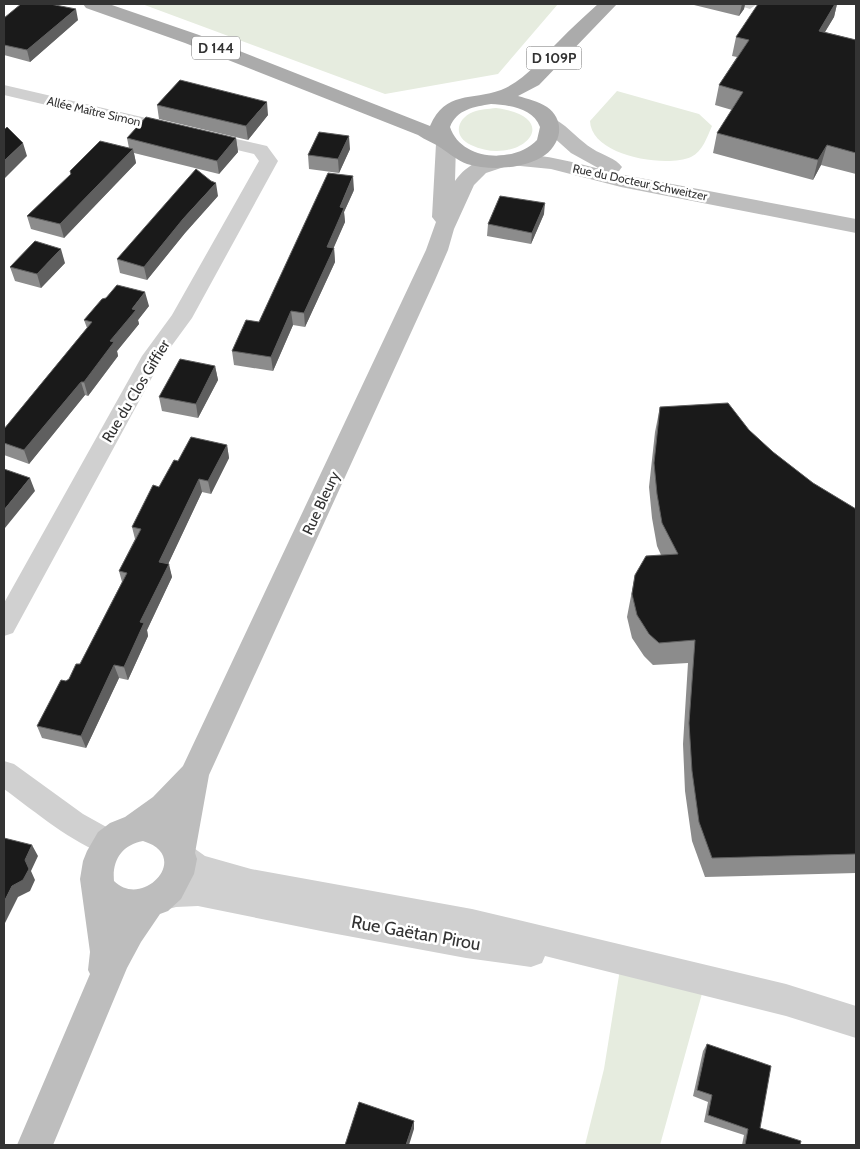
<svg xmlns="http://www.w3.org/2000/svg" width="860" height="1149" font-family="Cabin,sans-serif">
	<style>
		.green { fill: #e6ecdf }
		.lines { fill: none; stroke-linecap: round; stroke-linejoin: round }
		.lane { fill: #d0d0d0; fill-rule: evenodd }
		.street { fill: #d0d0d0; fill-rule: evenodd }
		.secondary { fill: #bdbdbd; fill-rule: evenodd }
		.primary { fill: #ababab; fill-rule: evenodd }
		.wall { fill: #8c8c8c }
		.shaded-wall { fill: #5f5f5f }
		.building { fill: #1a1a1a; stroke: #5f5f5f }
		.labels { text-anchor: middle; dominant-baseline: central; stroke-width: 5; stroke-linejoin: round; paint-order: stroke }
		.far-street-label { font-size: 12px; fill: #333; stroke: #fff }
		.shield { fill: #fff; stroke: #707070; stroke-width: 1 }
		.shield-label { font-size: 14px; font-weight: bold; fill: #333 }
		.street-label { font-size: 15px; fill: #333; stroke: #fff }
		.near-street-label { font-size: 18px; fill: #333; stroke: #fff }
	</style>
	<rect width="100%" height="100%" fill="#fff"/>
	<!-- green -->
	<path class="green" d="M142,4H558L498,74L385,94Z
		M617,91L699,114L712,126C707,137 703,151 691,157C665,168 591,156 590,121Z
		M496,108C568,118 519,168 471,145C453,137 456,119 473,112C481,109 488,109 496,108Z
		M621,963L708,972L660,1145H585L604,1069Z"/>
	<g class="lines">
		<!-- lane -->
		<path class="lane" d="M734,4H757L750,9Z"/>
		<!-- street -->
		<path class="street" d="M4,85L267,146L278,161L192,318L162,359L13,633L4,636V603L142,356L172,315L259,161L254,154L4,95Z
			M4,761L14,764L83,814L119,834L124,843L119,852L109,856C70,842 37,813 4,789Z
			M181,842L191,846L205,856L251,869L472,909L786,984L856,1006V1038L786,1016L545,956L542,963L531,967L466,958L326,932L198,906L176,907L161,911L150,907L146,897L150,887L176,879L191,878L171,866L166,856L171,846Z"/>
		<!-- secondary -->
		<path class="secondary" d="M549,117C563,120 579,141 593,149C602,155 616,158 622,167L619,171L614,173L856,219V233L621,187L551,169L510,165L486,173L474,185L454,229L448,250L435,280L209,775L195,853L197,859L194,874L181,899L168,911L160,914L141,942L127,968L53,1145H17L90,974L88,970L90,952L80,879L83,861L87,851L98,832L110,823L125,817L153,797L183,766L426,250L436,222L432,217L436,144L439,140L446,138L453,140L456,144L455,181C485,137 557,158 600,169L571,153L542,127L539,123L542,119ZM143,841C193,856 143,910 114,881C112,860 122,845 143,841Z"/>
		<!-- primary -->
		<path class="primary" d="M83,4H109L199,35L430,126C446,90 471,101 501,90C526,80 540,59 559,41C571,28 585,16 598,4H617L539,85L518,96C528,99 538,101 547,107C565,120 562,142 545,155C525,169 491,171 467,164C457,160 450,154 441,148C434,143 425,140 418,135L185,43L86,8ZM491,104C509,105 533,108 540,127L537,140C514,164 461,161 450,127C457,109 474,107 491,104Z"/>
	</g>
	<!-- wall -->
	<path class="wall" d="M694,4H745L744,9L739,16L694,5Z
		M758,4H837L834,17L825,32L856,40V174L821,165L813,180L713,153L717,133L732,110L715,105L719,85L737,57L732,56L736,37Z
		M4,18L78,20L30,62L4,55Z
		M157,105L268,115L248,140L159,119Z
		M127,138H236L238,152L219,174L134,153L136,163L64,238L31,229L27,216L71,175L70,171L129,148Z
		M350,149L339,173L309,169L308,155Z
		M354,190L344,212L345,222L333,248H334L335,262L305,327L293,325L273,371L234,365L232,351L259,322Z
		M218,196L185,233L147,280L120,273L117,259Z
		M544,214L531,244L487,236L488,224Z
		M65,263L41,288L15,281L10,267Z
		M149,306L138,320L139,324L117,351L118,356L88,396L85,395L29,464L4,455V429L87,328L84,320Z
		M215,366L218,380L198,418L162,411L159,397Z
		M660,407L749,430L773,452L813,483L856,509V873L705,877L692,841L685,791L683,744L688,663L653,665L644,656L632,638L627,617L635,575L661,555L657,546L652,518L649,487L655,432Z
		M227,445L229,458L211,494L202,492L168,564L172,577L147,630L148,636L128,680L119,678L86,748L42,738L37,726L66,681L69,679L80,664L122,582L119,571L135,539L132,527L159,487L178,461Z
		M707,1044L760,1128L800,1145H742L744,1135L704,1122L708,1102L693,1096L703,1051Z"/>
	<!-- shaded-wall -->
	<path class="shaded-wall" d="M742,4H745L744,9L739,16Z
		M835,4H837L834,17L814,50L819,31Z
		M76,9L78,20L30,62L27,50Z
		M267,102L268,115L248,140L246,126Z
		M349,136L350,149L339,173L338,159Z
		M236,138L238,152L219,174L217,161Z
		M23,143L27,156L4,179V161Z
		M827,145L821,165L813,180L818,160Z
		M133,149L136,163L64,238L60,224Z
		M353,176L354,190L344,212L345,222L328,261L327,247L340,207Z
		M216,183L218,196L185,233L147,280L144,267L183,219Z
		M545,203L544,214L531,244L532,233Z
		M334,248L335,262L305,327L304,313Z
		M61,249L65,263L41,288L37,274Z
		M145,292L149,306L138,320L139,324L117,351L118,356L88,396L84,382L110,341L132,309Z
		M291,311L293,325L273,371L271,357Z
		M215,366L218,380L198,418L196,404Z
		M81,382L85,395L29,464L24,450Z
		M227,445L229,458L211,494L208,481Z
		M30,478L35,491L5,528L4,525V510Z
		M199,479L202,492L163,575L159,562Z
		M169,564L172,577L147,630L148,636L128,680L124,667L140,622Z
		M114,665L119,678L86,748L81,736Z
		M32,845L38,856L31,871L35,880L30,891L18,897L4,925V902Z
		M414,1121V1129L409,1145H406Z"/>
	<!-- building -->
	<path class="building" d="M21,4H50L76,9L27,50L4,45V18Z
		M758,4H835L819,31L856,40V153L827,145L818,160L717,133L743,92L719,85L749,40L736,37Z
		M180,80L267,102L246,126L157,105Z
		M146,117L236,138L217,161L127,138Z
		M7,127L23,143L4,161V130Z
		M319,132L349,136L338,159L308,155Z
		M100,141L133,149L60,224L27,216L71,174L70,171Z
		M196,169L211,181L216,183L183,219L144,267L117,259Z
		M328,173L353,176L340,207L344,208L327,247L334,248L304,313L291,311L271,357L232,351L246,320L259,322Z
		M500,196L545,203L532,233L488,224Z
		M35,241L61,249L37,274L10,267Z
		M117,285L145,292L132,309L136,310L110,341L114,342L84,382H81L24,450L4,443V429L92,322L84,320L102,299L106,298Z
		M180,359L215,366L196,404L159,397Z
		M728,403L749,430L773,452L813,483L856,509V854L712,858L699,822L692,771L689,723L695,640L659,643L649,634L637,615L632,594L635,575L646,556L678,554L662,523L657,494L654,463L660,407Z
		M191,437L227,445L208,481L199,479L159,562L169,564L140,622L144,623L124,667L114,665L81,736L37,726L61,680L66,681L69,679L76,664H80L127,573L119,571L141,529L132,527L153,485L159,487L174,460L178,461Z
		M4,469L30,478L4,510Z
		M4,838L32,845L25,860L29,869L23,880L12,886L4,902Z
		M707,1044L771,1066L760,1128L801,1141L800,1145H745L748,1129L708,1115L712,1095L697,1090Z
		M359,1102L414,1121L406,1145H345Z"/>
	<g class="labels">
		<!-- far-street labels -->
		<g class="far-street-label">
			<text transform="translate(94 111) rotate(13)">Allée Maître Simon</text>
			<text transform="translate(640 182) rotate(12)">Rue du Docteur Schweitzer</text>
		</g>
		<!-- shield labels -->
		<g class="shield">
			<rect x="192" y="36.5" width="48" height="23" rx="4"/>
			<rect x="526.5" y="46.5" width="55" height="23" rx="4"/>
		</g>
		<g class="shield-label">
			<text x="216" y="48">D 144</text>
			<text x="554" y="58">D 109P</text>
		</g>
		<!-- street labels -->
		<g class="street-label">
			<text transform="translate(136 391) rotate(-59)">Rue du Clos Giffier</text>
			<text transform="translate(321 503) rotate(-65)">Rue Bleury</text>
		</g>
		<!-- near-street labels -->
		<g class="near-street-label">
			<text transform="translate(416 933) rotate(10)">Rue Gaëtan Pirou</text>
		</g>
	</g>
	<!-- border -->
	<rect width="860" height="1149" fill="none" stroke="#333333" stroke-width="10"/>
</svg>
